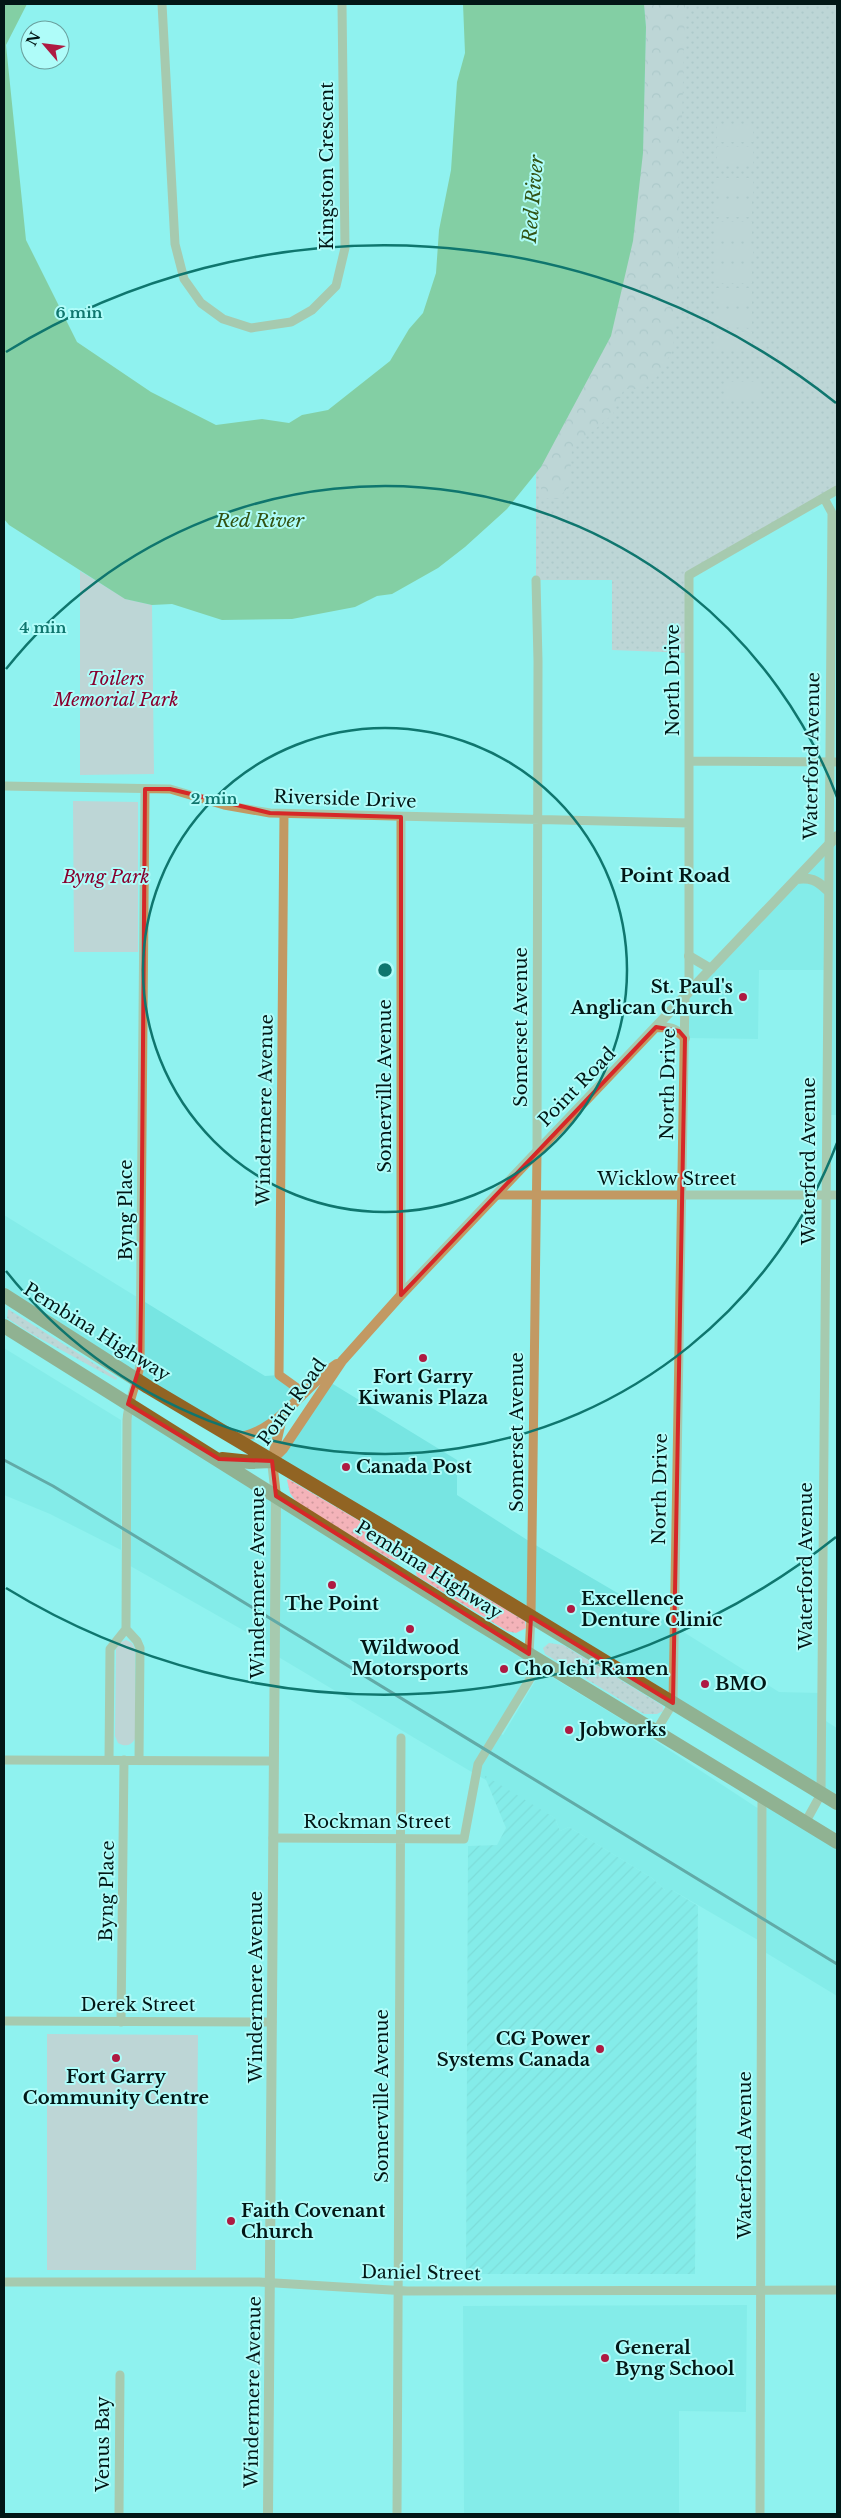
<svg xmlns="http://www.w3.org/2000/svg" width="841" height="2518" font-family="'Libre Baskerville',serif">
	<style>
		.built { fill: #77e5e2 }
		.industrial { fill: url(#industrial-furrows) }
		.grass { fill: url(#grass-dots) }
		.forest { fill: url(#forest-crowns) }
		.park { fill: #f4b3b9 }
		.water { fill: #74a54b }
		.lines { fill: none; stroke-linecap: round; stroke-linejoin: round }
		.minor { stroke: #c29963; stroke-width: 9 }
		.tertiary { stroke: #c29963; stroke-width: 10 }
		.primary { stroke: #916423; stroke-width: 14 }
		.rail { stroke: #295351; stroke-width: 3 }
		.marked { fill: none; stroke: #d62828; stroke-width: 4; stroke-linejoin: round }
		.ring { fill: none; stroke: #0f766e; stroke-width: 2.5 }
		.poi-dot { fill: #ae1a42; stroke: #affcf9; stroke-width: 2 }
		.labels { text-anchor: middle; dominant-baseline: central; stroke-width: 4; stroke-linejoin: round; paint-order: stroke }
		.street-label { font-size: 18px; fill: #021716; stroke: #affcf9 }
		.park-label { font-size: 18px; font-style: italic; fill: #89002e; stroke: #affcf9 }
		.poi-label { font-size: 18px; font-weight: bold; fill: #021716; stroke: #affcf9; text-anchor: start }
		.water-label { font-size: 19px; font-style: italic; fill: #325314; stroke: #affcf9 }
		.neighbourhood-label { font-size: 19px; font-weight: bold; fill: #021716; stroke: #affcf9 }
		.centre { fill: #0f766e; stroke: #affcf9; stroke-width: 2.5 }
		.ring-label { font-size: 15px; text-anchor: middle; font-weight: bold; fill: #0f766e; stroke: #affcf9; stroke-width: 4; stroke-linejoin: round; paint-order: stroke }
	</style>
	<defs>
		<pattern id="industrial-furrows" width="10" height="10" patternUnits="userSpaceOnUse" patternTransform="scale(1.25)"><rect width="10" height="10" fill="#77e5e2"/><path d="M-1 1l2-2M0 10L10 0M9 11l2-2" fill="none" stroke="#65c4c1"/></pattern>
		<pattern id="grass-dots" width="8" height="8" patternUnits="userSpaceOnUse" patternTransform="scale(1.25)"><rect width="8" height="8" fill="#f4b3b9"/><path d="M2 2h.1M6 6h.1" fill="none" stroke="#d0999e" stroke-width="1.8" stroke-linecap="round"/></pattern>
		<pattern id="forest-crowns" width="20" height="18" patternUnits="userSpaceOnUse" patternTransform="scale(1.25)"><rect width="20" height="18" fill="#f4b3b9"/><path d="M2 6a3 3 0 1 1 6 0M12 15a3 3 0 1 1 6 0" fill="none" stroke="#d0999e"/></pattern>
	</defs>
	<rect width="100%" height="100%" fill="#8ff2ef"/>
	<!-- built -->
	<path class="built" d="M837,836V1115H825L826,970H759L758,1039L685,1038V996Z
		M4,1215L265,1376L279,1375L307,1390L273,1423L265,1434L245,1445L4,1295Z
		M4,1348L121,1420V1550L50,1514L4,1495Z
		M328,1381L457,1460V1495L532,1543L674,1626L779,1692L821,1693V1718L837,1728V1803L272,1461Z
		M128,1404L541,1661L498,1732L503,1735L537,1678L547,1674L631,1725L759,1809L763,1797L837,1843V1996L763,1951V1943L672,1890H665L652,1878L569,1827L560,1831L555,1818L475,1774L275,1655V1649L262,1641L125,1563Z
		M747,2305L746,2412L679,2411V2514H464L463,2306Z"/>
	<!-- industrial -->
	<path class="industrial" d="M484,1775L555,1818L560,1831L569,1827L652,1878L665,1890H672L698,1906L695,2274H466L468,1846L497,1845L506,1828Z"/>
	<!-- grass -->
	<path class="grass" d="M644,4H837V490L689,575V653L612,650V580H536V473L541,467L643,153L646,27Z
		M8,1309L117,1378L116,1380L30,1333L7,1318Z
		M288,1479L399,1544L402,1550L401,1556L396,1560L390,1559L297,1503L290,1493L287,1480Z
		M424,1561L525,1621L526,1628L516,1633L507,1631L417,1576L415,1568L418,1563Z
		M549,1643L563,1645L655,1701L663,1706V1711L657,1714H644L545,1654L543,1648Z"/>
	<!-- forest -->
	<path class="forest" d="M644,4H685L682,119L676,127L683,154L680,165L678,280L673,350L656,378L644,389H624L613,414L572,449L569,486L558,499L541,498V467L611,336L643,153L646,27Z"/>
	<!-- park -->
	<path class="park" d="M717,124L753,125V142H717Z
		M717,147H753V164H717Z
		M716,178H753V195H716Z
		M716,200H752V217H716Z
		M716,222H752V239H716Z
		M716,244H753V261H716Z
		M716,266H752V283H716Z
		M715,288H752V305H715Z
		M716,310H752V328L716,327Z
		M716,332H752V349H716Z
		M725,382H761V399H725Z
		M80,571L126,599L152,605L154,774L80,775Z
		M73,801L138,802V952H74Z
		M126,1640L132,1643L135,1649V1739C131,1746 125,1747 118,1743L115,1736L116,1649L119,1643Z
		M47,2034L198,2035L196,2270H47Z"/>
	<!-- water -->
	<path class="water" d="M4,4H27L6,45L26,240L77,342L151,392L216,425L262,419L289,423L302,415L328,410L390,361L409,329L423,313L436,273L439,230L451,170L457,82L465,53L463,4H644L646,27L643,153L633,241L611,336L541,467L507,509L465,547L438,568L392,594L377,596L355,607L292,619L222,620L172,604L152,605L125,599L9,525L4,519Z"/>
	<g class="lines">
		<!-- minor -->
		<path class="minor" d="M162,4L175,244L184,279L201,303L223,319L251,328L291,322L312,310L336,286L345,248L342,4
			M690,761L837,762
			M4,786L170,789L224,805L270,813L689,823
			M284,814L279,1375L304,1393
			M497,1195H837
			M401,1295V817
			M126,1629L137,1641L140,1648L139,1760
			M529,1654L531,1617L537,1153L538,661L536,580
			M656,1731L673,1703L685,996L689,981V575L837,490
			M4,1760L273,1761
			M109,1760L110,1649L126,1629L127,1420C128,1401 137,1384 140,1365L145,789
			M805,1823L821,1794L832,513L824,498
			M273,1838L464,1839L478,1764L541,1661
			M4,2021L272,2022
			M121,2022L124,1760
			M4,2282H259L407,2291L837,2290
			M119,2514L120,2375
			M397,2514L401,1738
			M760,2514L762,1796"/>
		<!-- tertiary -->
		<path class="tertiary" d="M796,879C810,877 817,880 827,890
			M689,956L711,969
			M656,1027C669,1027 676,1028 685,1038
			M233,1438C279,1434 301,1388 337,1364
			M272,1460L283,1449L342,1361L401,1295L837,836
			M268,2514L276,1496L272,1461L283,1413"/>
		<!-- primary -->
		<path class="primary" d="M4,1295L148,1387L384,1527L837,1803
			M4,1326L468,1617L837,1842
			M222,1459L250,1462L272,1461"/>
		<!-- rail -->
		<path class="rail" d="M4,1460L53,1486L837,1964"/>
	</g>
	<!-- marked area -->
	<path d="M0 0H841V2518H0ZM145,789H170L270,813L401,817V1295L656,1027L679,1031L685,1038L673,1703L531,1617L529,1654L276,1496L272,1461L219,1459L128,1404L140,1365L141,1300Z" fill="#8ff2ef" fill-opacity=".55" fill-rule="evenodd"/>
	<path class="marked" d="M145,789H170L270,813L401,817V1295L656,1027L679,1031L685,1038L673,1703L531,1617L529,1654L276,1496L272,1461L219,1459L128,1404L140,1365L141,1300Z"/>
	<!-- distance rings -->
	<g class="ring">
		<circle cx="385" cy="970" r="242"/>
		<path d="M837 1143A484 484 0 0 1 6 1271M6 669A484 484 0 0 1 837 797"/>
		<path d="M836 1537A725 725 0 0 1 6 1588M6 352A725 725 0 0 1 836 403"/>
	</g>
	<!-- markers -->
	<g class="poi-dot">
		<circle cx="743" cy="997" r="5"/>
		<circle cx="423" cy="1358" r="5"/>
		<circle cx="346" cy="1467" r="5"/>
		<circle cx="332" cy="1585" r="5"/>
		<circle cx="571" cy="1609" r="5"/>
		<circle cx="410" cy="1629" r="5"/>
		<circle cx="504" cy="1669" r="5"/>
		<circle cx="705" cy="1684" r="5"/>
		<circle cx="569" cy="1730" r="5"/>
		<circle cx="600" cy="2049" r="5"/>
		<circle cx="116" cy="2058" r="5"/>
		<circle cx="231" cy="2221" r="5"/>
		<circle cx="605" cy="2358" r="5"/>
	</g>
	<g class="labels">
		<!-- street labels -->
		<g class="street-label">
			<text transform="translate(327 166) rotate(-90)">Kingston Crescent</text>
			<text transform="translate(673 680) rotate(-90)">North Drive</text>
			<text transform="translate(812 756) rotate(-89)">Waterford Avenue</text>
			<text transform="translate(345 799) rotate(2)">Riverside Drive</text>
			<text transform="translate(521 1027) rotate(-90)">Somerset Avenue</text>
			<text transform="translate(668 1084) rotate(-89)">North Drive</text>
			<text transform="translate(385 1086) rotate(-90)">Somerville Avenue</text>
			<text transform="translate(577 1087) rotate(-46)">Point Road</text>
			<text transform="translate(265 1110) rotate(-89)">Windermere Avenue</text>
			<text transform="translate(809 1161) rotate(-90)">Waterford Avenue</text>
			<text x="667" y="1179">Wicklow Street</text>
			<text transform="translate(126 1210) rotate(-90)">Byng Place</text>
			<text transform="translate(97 1332) rotate(32)">Pembina Highway</text>
			<text transform="translate(292 1402) rotate(-54)">Point Road</text>
			<text transform="translate(517 1432) rotate(-90)">Somerset Avenue</text>
			<text transform="translate(660 1489) rotate(-89)">North Drive</text>
			<text transform="translate(806 1566) rotate(-90)">Waterford Avenue</text>
			<text transform="translate(429 1570) rotate(32)">Pembina Highway</text>
			<text transform="translate(258 1583) rotate(-90)">Windermere Avenue</text>
			<text x="377" y="1822">Rockman Street</text>
			<text transform="translate(107 1891) rotate(-89)">Byng Place</text>
			<text transform="translate(256 1987) rotate(-90)">Windermere Avenue</text>
			<text x="138" y="2005">Derek Street</text>
			<text transform="translate(382 2096) rotate(-90)">Somerville Avenue</text>
			<text transform="translate(745 2155) rotate(-90)">Waterford Avenue</text>
			<text transform="translate(421 2273) rotate(1)">Daniel Street</text>
			<text transform="translate(253 2392) rotate(-89)">Windermere Avenue</text>
			<text transform="translate(103 2444) rotate(-90)">Venus Bay</text>
		</g>
		<!-- park labels -->
		<g class="park-label">
			<text x="116" y="679">Toilers<tspan x="116" dy="21">Memorial Park</tspan></text>
			<text x="106" y="877">Byng Park</text>
		</g>
		<!-- poi labels -->
		<g class="poi-label">
			<text x="733" y="987" text-anchor="end">St. Paul's<tspan x="733" dy="21">Anglican Church</tspan></text>
			<text x="423" y="1377" text-anchor="middle">Fort Garry<tspan x="423" dy="21">Kiwanis Plaza</tspan></text>
			<text x="356" y="1467">Canada Post</text>
			<text x="581" y="1599">Excellence<tspan x="581" dy="21">Denture Clinic</tspan></text>
			<text x="332" y="1604" text-anchor="middle">The Point</text>
			<text x="410" y="1648" text-anchor="middle">Wildwood<tspan x="410" dy="21">Motorsports</tspan></text>
			<text x="514" y="1669">Cho Ichi Ramen</text>
			<text x="715" y="1684">BMO</text>
			<text x="579" y="1730">Jobworks</text>
			<text x="590" y="2039" text-anchor="end">CG Power<tspan x="590" dy="21">Systems Canada</tspan></text>
			<text x="116" y="2077" text-anchor="middle">Fort Garry<tspan x="116" dy="21">Community Centre</tspan></text>
			<text x="241" y="2211">Faith Covenant<tspan x="241" dy="21">Church</tspan></text>
			<text x="615" y="2348">General<tspan x="615" dy="21">Byng School</tspan></text>
		</g>
		<!-- water labels -->
		<g class="water-label">
			<text transform="translate(533 199) rotate(-85)">Red River</text>
			<text x="260" y="520">Red River</text>
		</g>
		<!-- neighbourhood labels -->
		<g class="neighbourhood-label">
			<text x="675" y="875">Point Road</text>
		</g>
	</g>
	<circle cx="385" cy="970" r="8" class="centre"/>
	<g class="ring-label">
		<text x="79" y="318">6 min</text>
		<text x="43" y="633">4 min</text>
		<text x="214" y="804">2 min</text>
	</g>
	<!-- border -->
	<rect width="841" height="2518" fill="none" stroke="#021716" stroke-width="10"/>
	<!-- north arrow -->
	<g transform="translate(45 45) rotate(298)"><circle r="24" fill="#affcf9" stroke="#6aa09e"/>
	<path d="M0-4L9 19L0 12L-9 19Z" fill="#ae1a42"/>
	<text y="-8" font-size="14" font-weight="bold" text-anchor="middle" fill="#021716">N</text>
	</g>
</svg>
